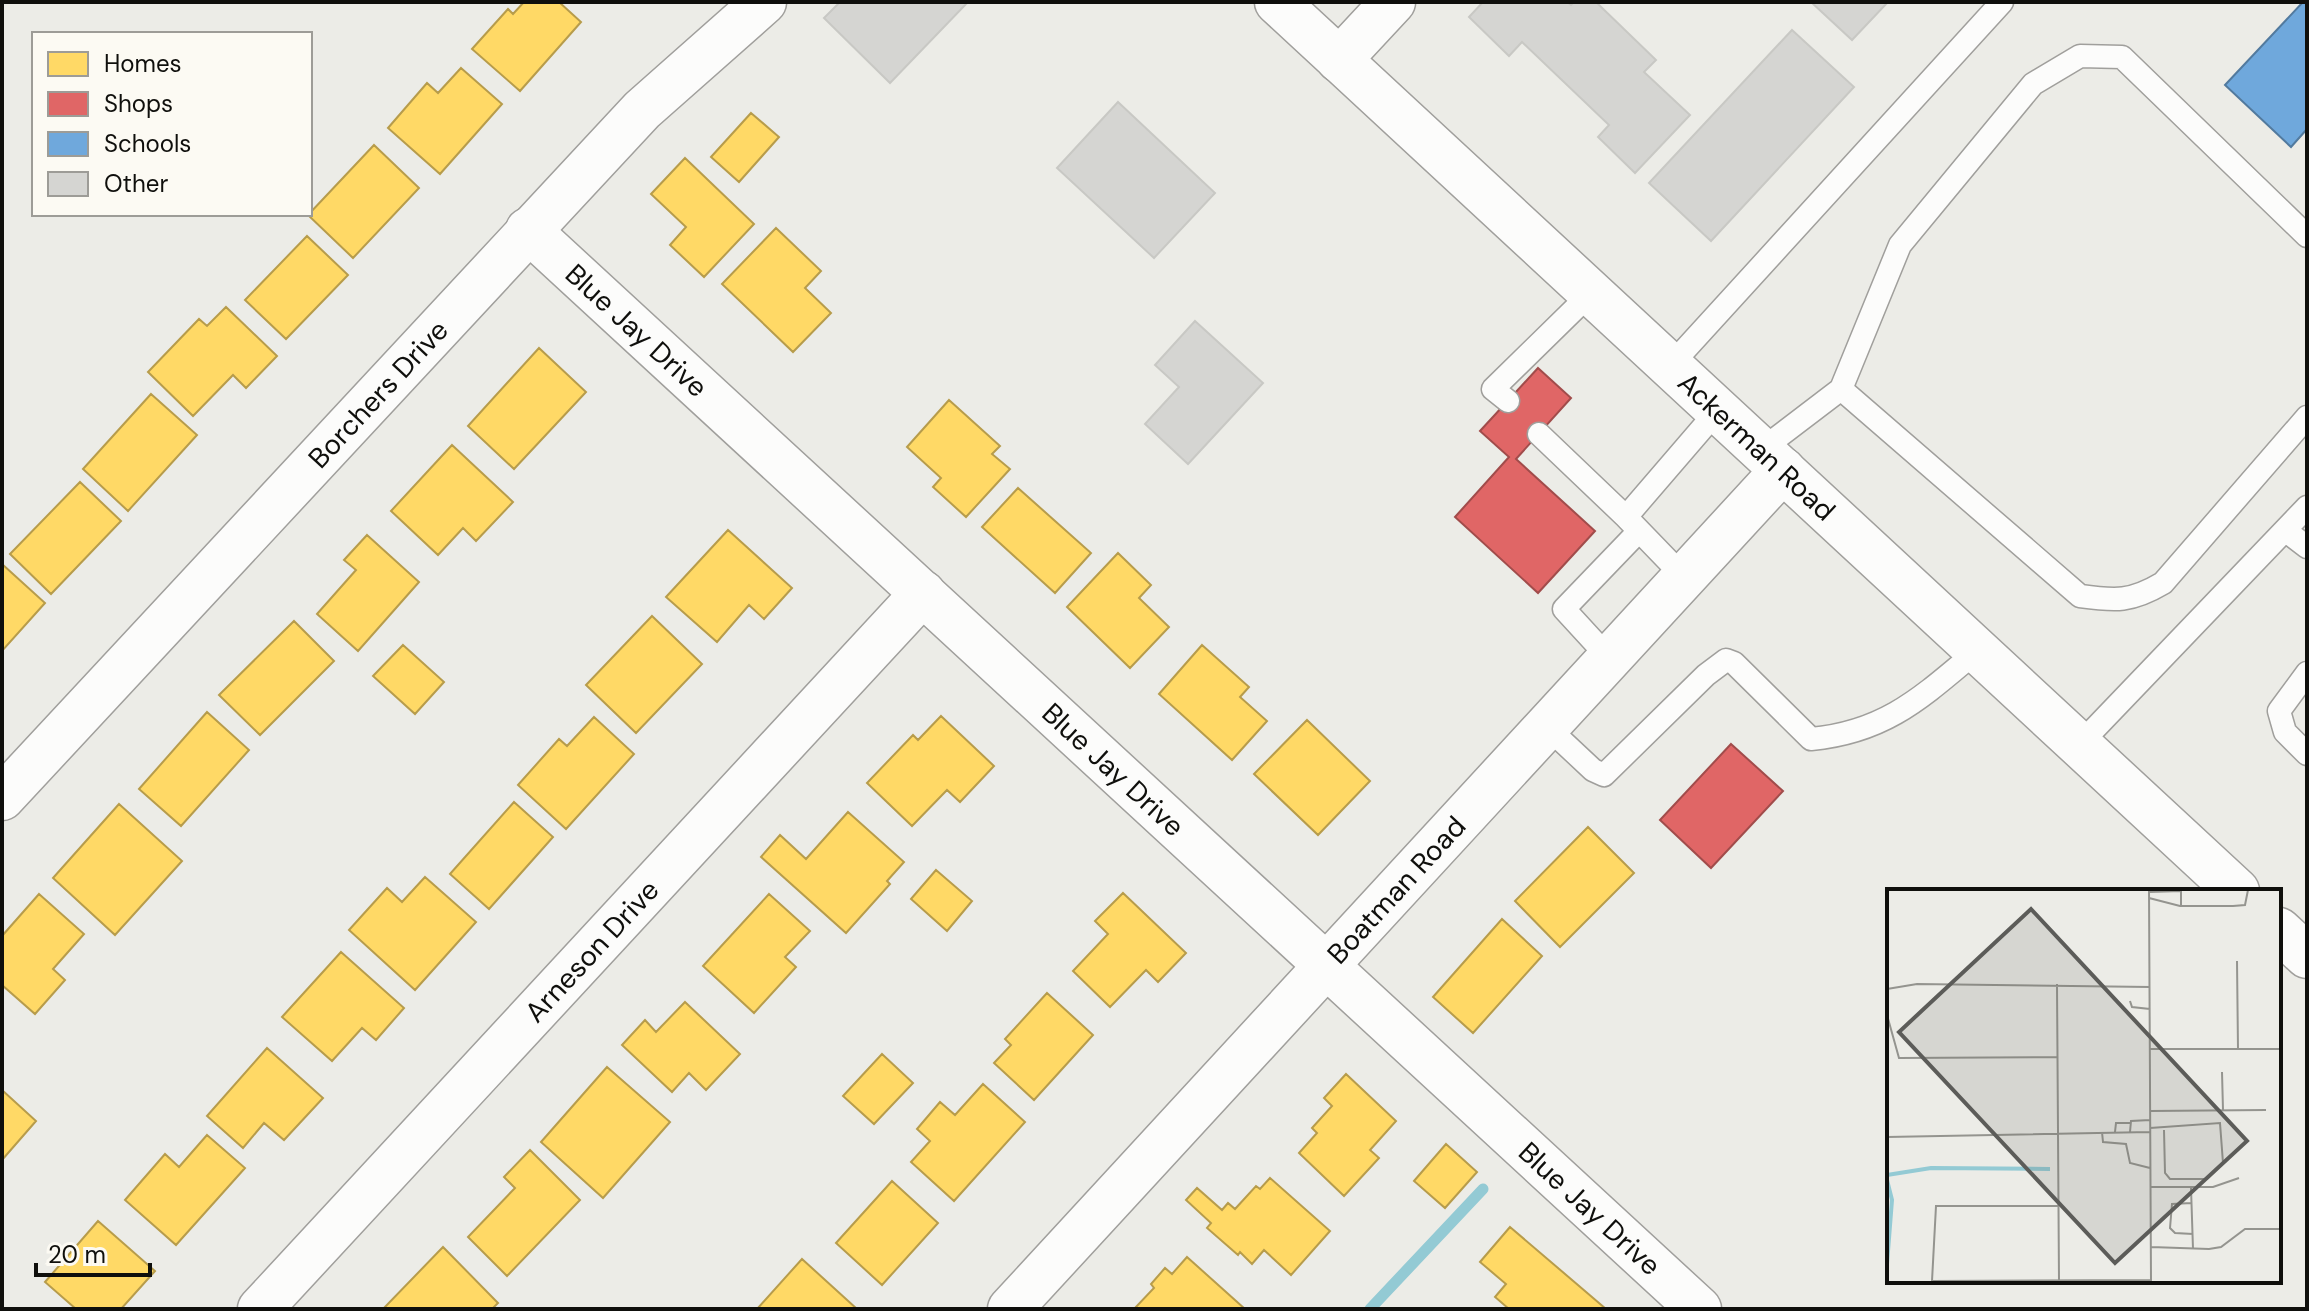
<svg xmlns="http://www.w3.org/2000/svg" width="2309" height="1311" font-family="'DM Sans',sans-serif">
	<style>
		.homes { fill: #ffd966; stroke: #b79c4b; stroke-width: 2 }
		.shops { fill: #e06666; stroke: #a14c4b; stroke-width: 2 }
		.schools { fill: #6fa8dc; stroke: #527a9e; stroke-width: 2 }
		.lines { fill: none; stroke-linecap: round; stroke-linejoin: round }
		.stream { stroke: #93cad4; stroke-width: 11 }
		.building { fill: #d5d5d2; stroke: #c8c8c4; stroke-width: 2 }
		.service-casing { stroke: #a09f9c; stroke-width: 25 }
		.minor-casing { stroke: #a09f9c; stroke-width: 47 }
		.tertiary-casing { stroke: #a09f9c; stroke-width: 47 }
		.service { stroke: #fcfcfb; stroke-width: 22 }
		.minor { stroke: #fcfcfb; stroke-width: 44 }
		.tertiary { stroke: #fcfcfb; stroke-width: 44 }
		.labels { text-anchor: middle; dominant-baseline: central; stroke-width: 8; stroke-linejoin: round; paint-order: stroke }
		.street-label { font-size: 28px; fill: #0f0f0c; stroke: #fcfaf3 }
		.inset-river { fill: none; stroke: #93cad4; stroke-width: 4 }
		.inset-road { fill: none; stroke: #94948f; stroke-width: 2 }
		.view { fill: #5c5c59; fill-opacity: 0.15; stroke: #5c5c59; stroke-width: 4 }
		.inset-edge { fill: none; stroke: #0f0f0c; stroke-width: 4 }
	</style>
	<rect width="100%" height="100%" fill="#ecece7"/>
	<!-- homes -->
	<path class="homes" d="M524,2H559L581,22L520,91L472,49L508,9L513,14Z
		M461,68L502,104L440,174L388,128L427,83L438,93Z
		M751,113L779,137L739,182L711,157Z
		M374,145L419,188L353,258L308,215Z
		M685,158L754,224L704,277L670,245L686,227L651,194Z
		M776,228L821,271L805,288L831,313L793,352L722,284Z
		M307,236L348,275L286,339L245,300Z
		M226,307L277,356L246,388L233,375L193,416L148,372L199,319L207,326Z
		M539,348L586,392L514,469L468,426Z
		M151,394L197,435L128,511L83,469Z
		M949,400L1000,446L992,454L1010,469L966,517L933,487L941,478L907,447Z
		M452,445L513,502L476,541L463,528L438,555L391,511Z
		M80,482L121,521L51,594L10,554Z
		M1018,488L1091,553L1055,593L982,527Z
		M728,530L792,588L764,619L749,605L717,642L666,597Z
		M367,535L419,582L358,651L317,614L356,570L344,560Z
		M1118,553L1151,585L1139,598L1169,627L1130,668L1067,607Z
		M2,564L45,603L2,651Z
		M652,616L702,664L636,733L586,685Z
		M294,621L334,661L260,735L219,695Z
		M403,645L444,682L415,714L373,676Z
		M1202,645L1249,687L1240,697L1267,721L1232,760L1159,694Z
		M207,712L249,750L181,826L139,789Z
		M941,716L994,766L960,802L947,790L912,826L867,783L913,735L918,740Z
		M594,717L634,754L566,829L518,785L559,739L567,746Z
		M1307,720L1370,781L1318,835L1254,774Z
		M514,802L553,837L489,909L450,874Z
		M119,804L182,861L115,935L53,878Z
		M848,812L904,862L887,881L890,884L846,933L761,857L780,835L806,859Z
		M1588,827L1634,873L1560,947L1515,901Z
		M936,870L972,901L947,931L911,899Z
		M425,877L476,922L415,990L349,930L387,888L402,902Z
		M1123,893L1186,953L1158,982L1146,970L1110,1007L1073,971L1108,934L1095,921Z
		M39,894L84,934L53,969L65,980L35,1014L2,985V936Z
		M769,894L810,931L785,957L796,967L754,1013L703,966Z
		M1502,919L1542,956L1473,1033L1433,997Z
		M341,952L404,1008L376,1040L362,1028L332,1061L282,1017Z
		M1047,993L1093,1035L1034,1100L994,1063L1011,1045L1005,1039Z
		M685,1002L740,1054L706,1090L689,1073L672,1092L622,1045L645,1020L656,1032Z
		M267,1048L323,1098L284,1140L264,1123L243,1148L207,1116Z
		M882,1054L913,1083L874,1124L843,1096Z
		M607,1067L670,1122L603,1198L541,1142Z
		M1346,1074L1396,1121L1370,1150L1379,1158L1344,1196L1299,1153L1317,1133L1312,1128L1332,1106L1324,1098Z
		M983,1084L1025,1122L954,1201L911,1162L930,1141L917,1129L940,1102L955,1115Z
		M2,1090L36,1121L2,1160Z
		M207,1135L245,1168L176,1245L125,1200L165,1154L179,1167Z
		M1446,1144L1477,1172L1445,1208L1414,1181Z
		M530,1150L580,1200L507,1276L468,1237L515,1188L504,1177Z
		M1270,1178L1330,1231L1291,1275L1264,1250L1252,1264L1240,1252L1238,1255L1207,1228L1211,1223L1186,1200L1197,1188L1222,1210L1228,1203L1235,1209L1256,1186L1260,1189Z
		M892,1181L938,1223L882,1285L836,1243Z
		M98,1221L155,1271L121,1309H76L45,1282Z
		M1510,1227L1606,1309H1509L1495,1297L1506,1284L1480,1262Z
		M443,1247L498,1303L492,1309H383Z
		M1187,1257L1245,1309H1134L1154,1288L1151,1284L1165,1268L1172,1274Z
		M802,1259L857,1309H757Z"/>
	<!-- shops -->
	<path class="shops" d="M1538,368L1571,398L1516,459L1595,531L1538,593L1455,517L1509,457L1480,431Z
		M1731,744L1783,791L1711,868L1660,820Z"/>
	<!-- schools -->
	<path class="schools" d="M2303,2H2307V129L2291,147L2225,85Z"/>
	<g class="lines">
		<!-- stream -->
		<path class="stream" d="M1370,1309L1483,1189"/>
	</g>
	<!-- building -->
	<path class="building" d="M840,2H968L890,83L824,18Z
		M1483,2H1567L1571,5L1574,2H1596L1656,60L1644,72L1690,115L1635,173L1598,137L1609,125L1522,42L1509,56L1469,17Z
		M1811,2H1888L1852,40Z
		M1792,30L1854,87L1711,241L1649,183Z
		M1118,102L1215,193L1154,258L1057,168Z
		M1195,321L1263,383L1188,464L1145,424L1179,387L1155,365Z"/>
	<g class="lines">
		<!-- service casing -->
		<g class="service-casing">
			<path id="service" d="M1670,366L2002,2
				M1841,389L2080,596C2116,601 2131,602 2163,583L2307,417
				M1508,401L1493,389L1591,293
				M1539,434L1626,517
				M1761,450L1841,389L1900,245L2033,84L2080,56L2122,57L2307,236
				M2286,531L2307,547
				M1684,577L1626,517L1718,410
				M1609,658L1564,609L1639,531
				M2307,673L2279,711L2285,732L2307,754
				M1546,726L1593,770L1604,775L1706,675L1726,660L1734,663L1811,739C1886,732 1922,697 1977,651
				M2079,745L2307,507"/>
		</g>
		<!-- minor casing -->
		<g class="minor-casing">
			<g id="minor">
				<path d="M1339,60L1393,2"/>
				<path id="s1" d="M528,230L1699,1309"/>
				<path id="s2" d="M2,798L642,110L764,2"/>
				<path id="s3" d="M260,1309L923,593"/>
				<path id="s4" d="M1010,1309L1783,470"/>
			</g>
		</g>
		<!-- tertiary casing -->
		<g class="tertiary-casing">
			<g id="tertiary">
				<path id="s5" d="M1277,2L2237,891"/>
				<path d="M2279,930L2307,956"/>
			</g>
		</g>
		<!-- service -->
		<use href="#service" class="service"/>
		<!-- minor -->
		<use href="#minor" class="minor"/>
		<!-- tertiary -->
		<use href="#tertiary" class="tertiary"/>
	</g>
	<g class="labels">
		<!-- street labels -->
		<g class="street-label">
			<text stroke="none"><textPath href="#s1" startOffset="148">Blue Jay Drive</textPath></text>
			<text stroke="none"><textPath href="#s2" startOffset="552">Borchers Drive</textPath></text>
			<text stroke="none"><textPath href="#s5" startOffset="654">Ackerman Road</textPath></text>
			<text stroke="none"><textPath href="#s1" startOffset="796">Blue Jay Drive</textPath></text>
			<text stroke="none"><textPath href="#s4" startOffset="570">Boatman Road</textPath></text>
			<text stroke="none"><textPath href="#s3" startOffset="488">Arneson Drive</textPath></text>
			<text stroke="none"><textPath href="#s1" startOffset="1444">Blue Jay Drive</textPath></text>
		</g>
	</g>
	<!-- overview -->
	<g transform="translate(1887 889)">
		<rect width="394" height="394" fill="#ecece7"/>
		<path class="inset-river" d="M0,286L44,279L163,280M0,291L5,311L0,375"/>
		<path class="inset-road" d="M262,1L264,392M262,3L294,2V17M262,9L293,17H346L358,16L361,1M350,72L351,160M170,95L172,391M0,100L30,95L263,98M243,112L245,118L263,120M0,126L12,169L170,168M263,160H394M335,183L336,221M263,222L379,221M263,239L333,234L336,274L320,290H283L278,284L277,241M215,243L216,253L239,255L243,274L263,279M228,243L229,234H244M243,243L244,232L263,231M0,248L263,243M263,298H326L352,289M304,299L306,360M305,314L285,315L283,339L288,344L306,345M171,317H49L45,392L264,391M264,358L322,360L334,358L358,340H394"/>
		<path class="view" d="M144,20L360,252L228,374L12,143Z"/>
		<rect width="394" height="394" class="inset-edge"/>
	</g>
	<!-- border -->
	<rect width="2309" height="1311" fill="none" stroke="#0f0f0c" stroke-width="8"/>
	<!-- legend -->
	<rect x="32" y="32" width="280" height="184" fill="#fcfaf3" stroke="#9d9c97" stroke-width="2"/>
	<rect x="48" y="52" width="40" height="24" fill="#ffd966" stroke="#9d9c97" stroke-width="2"/>
	<text x="104" y="72" font-size="24" fill="#0f0f0c">Homes</text>
	<rect x="48" y="92" width="40" height="24" fill="#e06666" stroke="#9d9c97" stroke-width="2"/>
	<text x="104" y="112" font-size="24" fill="#0f0f0c">Shops</text>
	<rect x="48" y="132" width="40" height="24" fill="#6fa8dc" stroke="#9d9c97" stroke-width="2"/>
	<text x="104" y="152" font-size="24" fill="#0f0f0c">Schools</text>
	<rect x="48" y="172" width="40" height="24" fill="#d5d5d2" stroke="#9d9c97" stroke-width="2"/>
	<text x="104" y="192" font-size="24" fill="#0f0f0c">Other</text>
	<!-- scale -->
	<path d="M36 1263v12h114v-12" fill="none" stroke="#0f0f0c" stroke-width="4"/>
	<text x="48" y="1263" font-size="24" fill="#0f0f0c" stroke="#fcfaf3" stroke-width="6" paint-order="stroke">20 m</text>
</svg>
